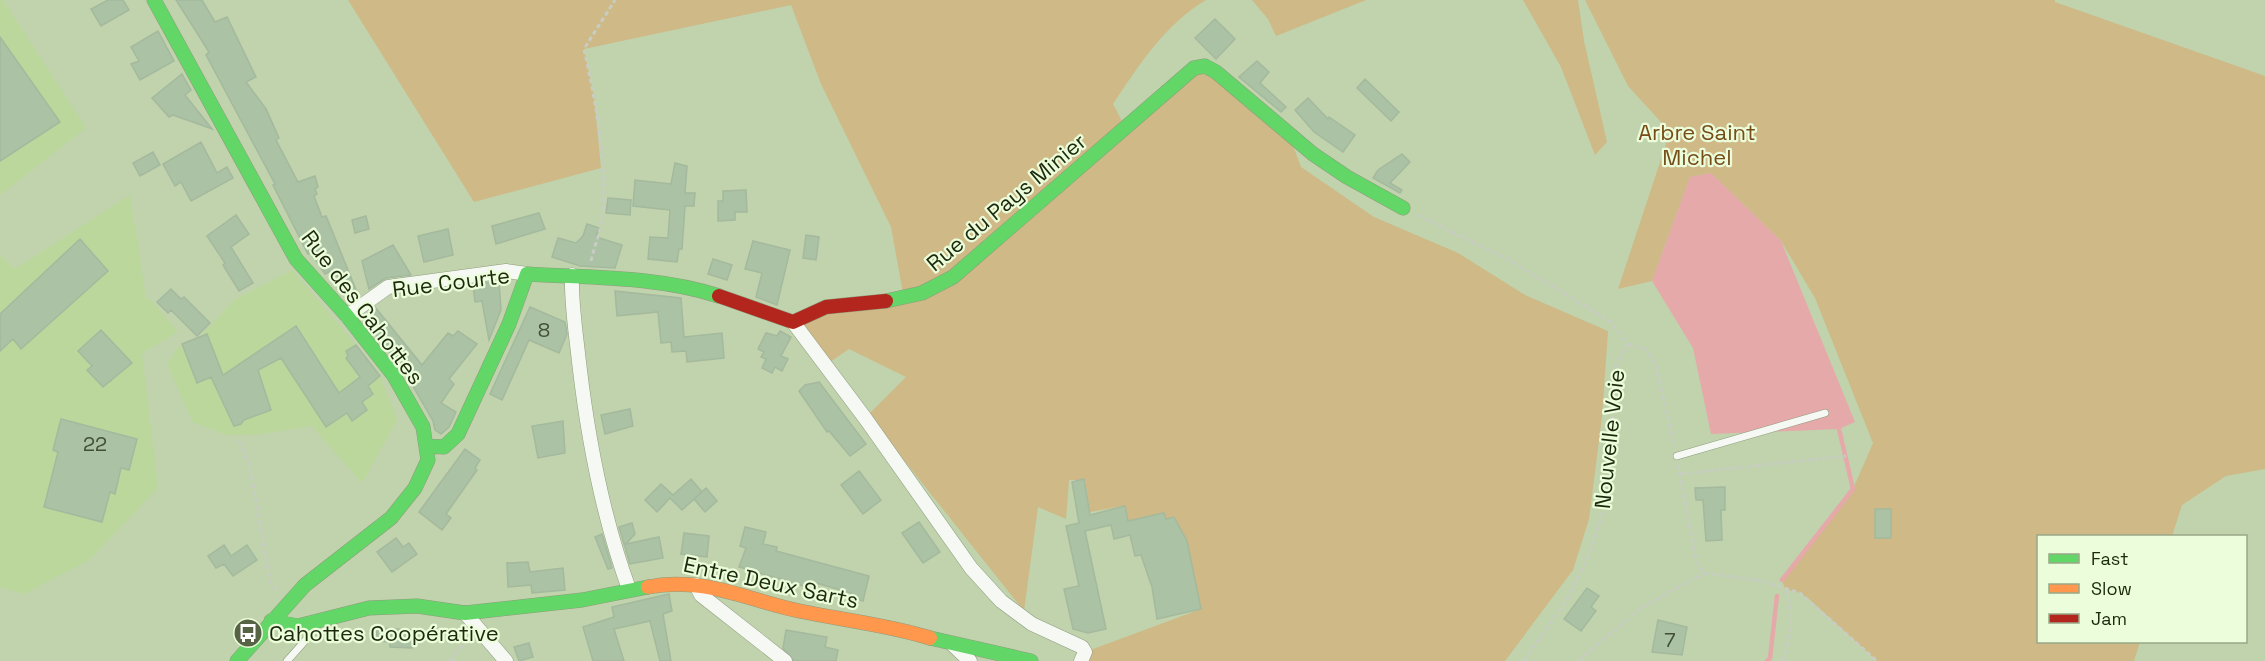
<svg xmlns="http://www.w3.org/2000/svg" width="2265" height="661" font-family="'Space Grotesk',sans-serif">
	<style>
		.built { fill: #bbd79c }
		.green { fill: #ceb987 }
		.water { fill: #e5a9a9 }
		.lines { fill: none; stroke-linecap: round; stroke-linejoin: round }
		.stream { stroke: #e5a9a9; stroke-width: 4.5 }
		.building { fill: #abc2a5; stroke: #a4b99d; stroke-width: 1.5 }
		.lane-casing { stroke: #8e9c7e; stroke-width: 8 }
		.street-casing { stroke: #8e9c7e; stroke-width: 15 }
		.fast-casing { stroke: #8e9c7e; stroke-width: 15 }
		.slow-casing { stroke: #8e9c7e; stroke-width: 15 }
		.jam-casing { stroke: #8e9c7e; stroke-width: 15 }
		.path { stroke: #c8cdc2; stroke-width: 3; stroke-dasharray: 4.5 3; stroke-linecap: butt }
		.lane { stroke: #f6f8f3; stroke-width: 7 }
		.street { stroke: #f6f8f3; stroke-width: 14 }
		.fast { stroke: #63d668; stroke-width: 14 }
		.slow { stroke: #ff974d; stroke-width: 14 }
		.jam { stroke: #b3261e; stroke-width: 14 }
		.labels { text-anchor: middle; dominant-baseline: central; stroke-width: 4.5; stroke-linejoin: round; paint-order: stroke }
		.number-label { font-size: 20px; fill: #415034 }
		.park-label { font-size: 22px; fill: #764d19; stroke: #ebfdda }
		.street-label { font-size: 22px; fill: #1d290d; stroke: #ebfdda }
		.poi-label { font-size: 22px; fill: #1d290d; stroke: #ebfdda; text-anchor: start }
	</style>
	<rect width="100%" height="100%" fill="#c0d3ac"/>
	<!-- built -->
	<path class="built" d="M0,0H3L86,128L0,195Z
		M130,195L146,298L152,301L178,332L142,353L158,488L89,560L24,594L0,587V255L15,269Z
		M292,270L356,345L380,377L397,420L362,483L312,426L254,435H226L193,422L167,364L181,344L200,337L234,300Z"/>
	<!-- green -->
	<path class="green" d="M348,0H1206C1165,24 1139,65 1113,104L1126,129L1205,66L1289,135L1301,167L1374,217L1458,253L1525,295L1608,331L1602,417L1589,519L1573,570L1505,661H1081L1085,652L1201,609L1187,541L1174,517L1166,519L1164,513L1128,521L1124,506L1090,512L1085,480H1069L1066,519L1038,507L1024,611L868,415L906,377L849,349L830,362L803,330L807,318L904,299L891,227L821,84L791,5L584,49L594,96L601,168L474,202Z
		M1252,0H1366L1276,36L1268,19Z
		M1523,0H1578L1584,41L1607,142L1595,155L1561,67Z
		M1585,0H2055V2L2265,76V469L2226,476L2182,505L2172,536H2038V642H2140L2134,661H1877L1810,600L1800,593L1785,589L1782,580L1853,489L1873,443L1815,298L1781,241L1711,173L1690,177L1652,281L1618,289L1670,132L1628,86Z"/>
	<!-- water -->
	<path class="water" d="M1711,173L1781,241L1855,422L1839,429L1711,434L1693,348L1652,281L1690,177Z"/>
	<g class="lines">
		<!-- stream -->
		<path class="stream" d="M1782,580L1853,489L1839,429
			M1767,661L1770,658L1777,596"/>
	</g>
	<!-- building -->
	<path class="building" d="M108,0H123L129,10L101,26L91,9Z
		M176,0H202L215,22L227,17L256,77L246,82L266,109L279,138L276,140L298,182L315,176L318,187L315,189L317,194L314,196L322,217L326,216L359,297L354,300L333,270L325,274L311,253L308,254L273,185L275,184L206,55L209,52Z
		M1215,19L1235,39L1216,59L1195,38Z
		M158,31L174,61L140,80L131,64L139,61L131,47Z
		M0,37L60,122L0,161Z
		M1257,61L1269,72L1260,83L1286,107L1281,112L1239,77Z
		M182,74L191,90L185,95L212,129L173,115L169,117L152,98Z
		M1365,79L1399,112L1391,121L1357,88Z
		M1308,98L1328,119L1329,117L1355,135L1343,152L1314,132L1295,110Z
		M201,142L217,173L227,167L233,178L191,201L181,182L175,186L163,164Z
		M153,152L160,165L140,176L133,163Z
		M1402,154L1410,162L1390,183L1402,190L1400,193L1373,178L1378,170Z
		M675,163L687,166L685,193H695L694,206H685L682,249H679L677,262L648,259L650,237L668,238L670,210L633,206L635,180L671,184Z
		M746,190L747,212H735V220L718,221V201H723V191Z
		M608,198L631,200L630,215L606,213Z
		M539,213L545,229L496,244L492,226Z
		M236,215L249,234L231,247L253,283L239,291L223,265L225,263L207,236Z
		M366,216L369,229L355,233L352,220Z
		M587,224L599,228L596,237L622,245L615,268L580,266L552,257L558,238L576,243L583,236Z
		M448,229L453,255L424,262L418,236Z
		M806,235L819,237L816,260L803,258Z
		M80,239L108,271L21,349L13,339L0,351V314Z
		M753,241L790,250L777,305L756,297L762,273L745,269Z
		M393,245L411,275L386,278L369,289L362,261Z
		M713,259L732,265L727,280L708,274Z
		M499,281L501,310L489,340L482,301L475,302L473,285Z
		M171,289L181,299L184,297L210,323L197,336L171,310L168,313L157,302Z
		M615,291L681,298L684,337L722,333L724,358L687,362L686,351L672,352L671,342L661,343L658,312L617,316Z
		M375,307L422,365L448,333L453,336L458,331L477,344L449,379L454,384L441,403L456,412L449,427L441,434L435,430L433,421L403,369L362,317Z
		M530,307L565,322L567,334L559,353L529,340L502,400L490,394Z
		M296,326L339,393L360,377L346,358L348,356L346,351L356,345L380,376L368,386L373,394L362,402L367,410L352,421L347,413L326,427L281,358L258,370L271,410L244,420L241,424L234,426L211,377L197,383L182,344L207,334L223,375Z
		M101,330L132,363L103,387L87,370L92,366L78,351Z
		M780,331L791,337L781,356L788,359L782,371L775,367L772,373L762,368L766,359L761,357L764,352L758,349L766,333L777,336Z
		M819,382L866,444L850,456L829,431L827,432L799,391L805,385Z
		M630,409L633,426L605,434L601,415Z
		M61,419L137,439L129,470L121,468L115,494L110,492L102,522L44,507L58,452L53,450Z
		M563,421L565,453L538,458L532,426Z
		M465,449L480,460L475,468L477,470L446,514L451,518L442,530L419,512Z
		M859,471L881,500L863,514L841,485Z
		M691,479L702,492L682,510L670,498L657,512L645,500L661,484L673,495Z
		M1084,479L1090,515L1125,506L1128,521L1164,513L1166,519L1174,517L1187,541L1201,609L1157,619L1152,587L1141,555L1135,556L1130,535L1114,539L1111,525L1085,531L1106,629L1088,633L1073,629L1064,589L1079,586L1066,526L1079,523L1072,482Z
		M1725,487V510H1721L1722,540L1706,541L1703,500H1696L1695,488Z
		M706,488L717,501L705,512L694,499Z
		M1875,509H1891V538H1875Z
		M919,522L940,552L923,563L902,533Z
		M632,523L635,534L626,544L659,537L663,558L630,564L619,527Z
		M745,527L766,532L763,544L777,547L776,551L869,576L863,601L850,597L851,593L809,581L807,587L739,567L746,548L740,546Z
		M684,533L709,536L707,557L681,554Z
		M602,534L611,564L612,568L608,569L595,537Z
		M396,538L403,547L409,543L417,554L392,572L377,552Z
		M224,545L231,556L247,545L257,560L233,576L224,564L216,568L208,556Z
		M528,562L530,572L563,568L565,590L532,593L531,585L508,587L507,563Z
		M1587,588L1599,596L1591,607L1596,611L1581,631L1564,619Z
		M669,594L672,611L663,614L671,661H660L650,621L614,629L624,661H593L583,627L614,617L612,607Z
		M1658,620L1687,627L1682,655L1652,652Z
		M377,628L414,630L412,648L390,647V642L376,641Z
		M786,630L827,637L825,647L838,650L836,661H794L783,648Z
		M529,643L533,657L519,661L514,647Z"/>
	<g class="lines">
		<!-- lane casing -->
		<g class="lane-casing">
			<path id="lane" d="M1677,456L1825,413
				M287,661L312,633L315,626"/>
		</g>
		<!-- street casing -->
		<g class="street-casing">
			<path id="street" d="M572,275C571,304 576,333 579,362C588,440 602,515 629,589
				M347,316L388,287L506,271L527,274
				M793,322L865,418L971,568L1001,601L1032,624L1082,647L1085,652L1081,661
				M696,585L701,595L785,661
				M465,613L506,661
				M953,645L970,661"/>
		</g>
		<!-- fast casing -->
		<g class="fast-casing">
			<path id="fast" d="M154,0L296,259L347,316L394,376L423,427L428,460L415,488L391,518L305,585L237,661
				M886,301L922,293L953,277L1194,68L1205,66L1216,72L1313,154L1347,177L1403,208
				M426,446L444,447L458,434L509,324L527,274C590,278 658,276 719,296
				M271,621L298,626L369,608L417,606L465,613L582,600L648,587
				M930,638L1031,661"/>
		</g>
		<!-- slow casing -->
		<g class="slow-casing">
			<path id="slow" d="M648,587C700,576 746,599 795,610C840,620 886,624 930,638"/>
		</g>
		<!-- jam casing -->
		<g class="jam-casing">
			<path id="jam" d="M719,296L793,322L826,307L886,301"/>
		</g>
		<!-- path -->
		<path class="path" d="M1418,215L1509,260L1610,321L1628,344
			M591,261C594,247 600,234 602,220C609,170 595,99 584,49L615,0
			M1628,344L1645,349L1655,363L1675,447
			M239,441L250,467L270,581L278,591
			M1678,465L1697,565L1704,573L1763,581L1800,593L1877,661
			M1680,474L1846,456
			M1579,660L1641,608L1704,573
			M450,661L469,638
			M1524,661L1566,601L1589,555L1602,515L1610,463L1616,364L1628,344
			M1783,661C1791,637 1794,614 1786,590"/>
		<!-- lane -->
		<use href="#lane" class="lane"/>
		<!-- street -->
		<use href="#street" class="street"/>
		<!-- fast -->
		<use href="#fast" class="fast"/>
		<!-- slow -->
		<use href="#slow" class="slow"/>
		<!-- jam -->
		<use href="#jam" class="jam"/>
	</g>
	<!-- icons -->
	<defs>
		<g id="bus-disc" transform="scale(1.5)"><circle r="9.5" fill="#566445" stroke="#ebfdda"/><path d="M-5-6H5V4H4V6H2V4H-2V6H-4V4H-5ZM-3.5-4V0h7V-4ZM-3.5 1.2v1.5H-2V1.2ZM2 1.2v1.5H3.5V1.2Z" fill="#fff"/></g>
	</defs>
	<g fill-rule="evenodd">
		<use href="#bus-disc" x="248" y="633"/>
	</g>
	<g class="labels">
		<!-- number labels -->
		<g class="number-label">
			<text x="544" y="330">8</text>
			<text x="95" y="444">22</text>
			<text x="1670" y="640">7</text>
		</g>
		<!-- park labels -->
		<g class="park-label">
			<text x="1697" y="132">Arbre Saint<tspan x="1697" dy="25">Michel</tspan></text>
		</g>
		<!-- street labels -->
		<g class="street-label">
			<text transform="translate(1006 202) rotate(-40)">Rue du Pays Minier</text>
			<text transform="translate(451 282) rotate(-7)">Rue Courte</text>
			<text transform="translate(363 307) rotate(53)">Rue des Cahottes</text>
			<text transform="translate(1609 439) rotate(-84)">Nouvelle Voie</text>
			<text transform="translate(771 582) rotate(12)">Entre Deux Sarts</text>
		</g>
		<!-- poi labels -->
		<g class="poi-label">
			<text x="269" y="633">Cahottes Coopérative</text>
		</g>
	</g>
	<!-- legend -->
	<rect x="2037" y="535" width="210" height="108" fill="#ebfdda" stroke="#99a888" stroke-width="1.5"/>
	<rect x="2049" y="554" width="30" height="9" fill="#63d668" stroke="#99a888" stroke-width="1.5"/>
	<text x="2091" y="565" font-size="18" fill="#1d290d">Fast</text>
	<rect x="2049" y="584" width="30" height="9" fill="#ff974d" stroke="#99a888" stroke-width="1.5"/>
	<text x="2091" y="595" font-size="18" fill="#1d290d">Slow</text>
	<rect x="2049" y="614" width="30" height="9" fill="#b3261e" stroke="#99a888" stroke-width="1.5"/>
	<text x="2091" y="625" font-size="18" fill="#1d290d">Jam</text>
</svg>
